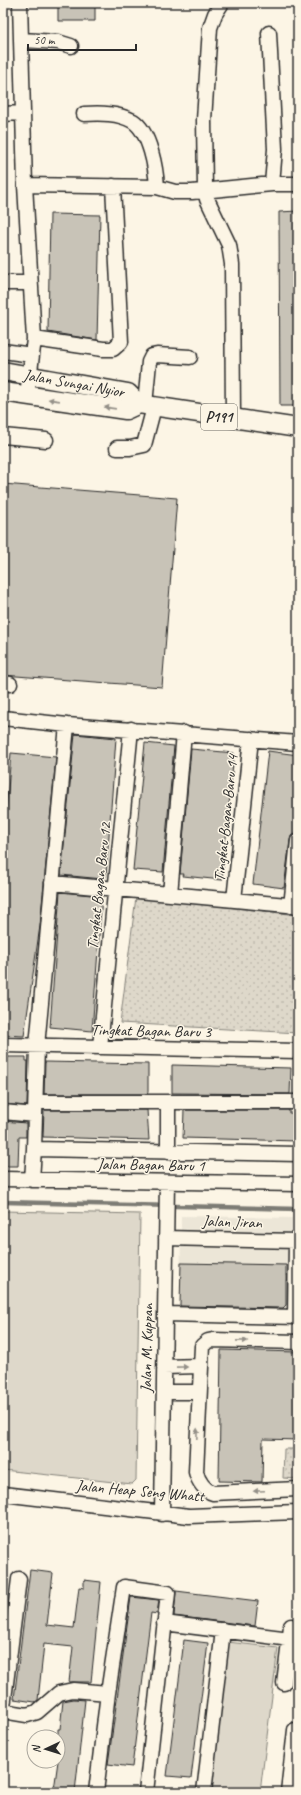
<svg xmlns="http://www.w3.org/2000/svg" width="301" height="1795" font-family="Caveat,sans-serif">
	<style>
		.built { fill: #ece6d7 }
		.grass { fill: #ded8ca; stroke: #84827a }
		.park { fill: url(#park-dots); stroke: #84827a }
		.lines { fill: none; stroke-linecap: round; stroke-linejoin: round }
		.stream { stroke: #7d7b74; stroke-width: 4.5 }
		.building { fill: #c8c3b7; stroke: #2b2b2b }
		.minor-casing { stroke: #2b2b2b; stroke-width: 17 }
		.major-casing { stroke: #2b2b2b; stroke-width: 21 }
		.minor { stroke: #fcf5e5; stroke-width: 14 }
		.major { stroke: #fcf5e5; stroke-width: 18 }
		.oneway { fill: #949088 }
		.labels { text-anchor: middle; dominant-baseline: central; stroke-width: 3; stroke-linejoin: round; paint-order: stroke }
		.shield { fill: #fcf5e5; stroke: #6a6863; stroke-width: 1 }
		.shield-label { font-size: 15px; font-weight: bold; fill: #2b2b2b }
		.street-label { font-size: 16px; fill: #2b2b2b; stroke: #fcf5e5 }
	</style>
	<defs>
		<pattern id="park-dots" width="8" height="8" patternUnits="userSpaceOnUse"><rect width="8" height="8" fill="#ded8ca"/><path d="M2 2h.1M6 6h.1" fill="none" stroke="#bfbaae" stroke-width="1.8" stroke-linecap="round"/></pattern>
	</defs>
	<rect width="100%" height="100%" fill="#fcf5e5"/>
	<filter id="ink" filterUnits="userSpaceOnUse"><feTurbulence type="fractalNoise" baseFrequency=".025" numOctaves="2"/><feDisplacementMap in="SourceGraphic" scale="8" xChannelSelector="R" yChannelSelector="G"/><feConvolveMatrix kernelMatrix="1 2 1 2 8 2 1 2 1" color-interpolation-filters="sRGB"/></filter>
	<g filter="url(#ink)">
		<!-- built -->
		<path class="built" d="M181,1216L298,1218V1325L180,1322Z"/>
		<!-- grass -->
		<path class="grass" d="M3,1211L140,1214L136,1480L132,1484L3,1470Z
			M228,1642L278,1648L260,1792H210Z"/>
		<!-- park -->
		<path class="park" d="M136,897L298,915V1033L120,1023Z
			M284,1449H298V1479L283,1478Z"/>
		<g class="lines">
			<!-- stream -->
			<path class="stream" d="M3,1202L298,1209"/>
		</g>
		<!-- building -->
		<path class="building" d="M58,3H95V21H58Z
			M298,211V406H280L279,212Z
			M50,214L100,215L97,340L48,332Z
			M3,484L177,498L162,687L3,675V557L5,535H3Z
			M75,734L116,738L106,877H104L103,879L61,875Z
			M145,743L174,746L163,872L133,870Z
			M191,749L234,753L222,880L183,876L184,874H180Z
			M268,751L298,755V818L296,833L291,836L290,840L284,888L253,884Z
			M11,753L56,757L40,926L24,1036L3,1035V850Z
			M60,892L102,896L92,1031L50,1027Z
			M3,1057H26V1061H28L27,1106L3,1104Z
			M45,1062L148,1064V1092L147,1094H44Z
			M172,1065L291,1068L290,1094L172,1093Z
			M44,1110H147L149,1140L43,1137Z
			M184,1110H289V1113H298V1141L183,1138Z
			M3,1121L26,1123V1137H19L18,1166H3Z
			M181,1263L286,1265V1305L283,1308L180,1306Z
			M221,1350L298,1352V1440L263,1439L262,1482L219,1481Z
			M30,1570L53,1573L47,1625L74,1628L79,1587L84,1588V1580L101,1582L91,1682H69L73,1647L44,1644L38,1700L35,1702L14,1699Z
			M176,1591L258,1601L255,1626L174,1616Z
			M131,1597L159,1600L157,1614L151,1613L132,1767L108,1764Z
			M184,1640L208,1643L191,1778L167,1776Z
			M74,1699L85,1700L75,1792H59V1790H54L58,1761V1729H60L63,1701Z"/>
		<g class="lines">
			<!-- minor casing -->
			<g class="minor-casing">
				<path id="minor" d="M20,3L25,185L34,339L27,396
					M222,3L215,14L210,28L204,120L205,189L207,199L229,245L232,264L233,419
					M269,33L275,149L272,184
					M21,40L58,42L71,46
					M3,114L22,113
					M84,114C101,113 118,113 133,121C150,132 156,169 157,187
					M25,185L157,187L175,192H192L272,184H298
					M3,283H30
					M34,339L103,349H113L121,342L113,186
					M3,351L32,355
					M145,405L149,362L152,356L157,355L190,357
					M3,436L46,440
					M117,448H130L144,445L154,407
					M3,683L10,684
					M3,718L67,725L298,743
					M52,883L298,906
					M170,894L184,733
					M234,900L251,739
					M291,906L298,841
					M3,1045L298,1051
					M100,1047L131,729
					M36,1102H298
					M3,1112L35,1115
					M34,1149L298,1154
					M168,1152V1102
					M3,1179L298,1184
					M32,1180L34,1149L37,1046L67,725
					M166,1238L298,1241
					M165,1314L298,1317
					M295,1317L296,1241
					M298,1342L213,1340L208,1341L202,1346L196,1472C198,1481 205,1491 213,1493L298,1489
					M164,1367L200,1366
					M164,1392H199
					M3,1494L189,1516L298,1512
					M162,1514L167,1182
					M164,1623L290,1639
					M284,1683L291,1626
					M3,1707L19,1579
					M3,1711L27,1715L37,1712L59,1693L73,1690L108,1693
					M96,1792L108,1693L124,1587L168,1593L146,1792
					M204,1792L223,1630
					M288,1792L295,1730"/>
			</g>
			<!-- major casing -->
			<g class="major-casing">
				<g id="major">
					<path id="s1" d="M3,371L128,393L139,404"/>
					<path d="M3,392L126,410L139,404L298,428"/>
				</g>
			</g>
			<!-- minor -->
			<use href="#minor" class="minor"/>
			<!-- major -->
			<use href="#major" class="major"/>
		</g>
		<!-- one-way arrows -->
		<defs><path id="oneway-solid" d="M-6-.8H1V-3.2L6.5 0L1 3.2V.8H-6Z"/></defs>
		<g class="oneway">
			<use href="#oneway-solid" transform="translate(54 400) rotate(-172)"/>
			<use href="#oneway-solid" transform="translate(110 408) rotate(-172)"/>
			<use href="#oneway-solid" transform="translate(242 1341) rotate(1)"/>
			<use href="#oneway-solid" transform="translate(182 1367) rotate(-1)"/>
			<use href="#oneway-solid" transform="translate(197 1434) rotate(-88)"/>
			<use href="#oneway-solid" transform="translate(259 1491) rotate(177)"/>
		</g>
	</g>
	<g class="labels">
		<!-- shield labels -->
		<rect class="shield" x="201" y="404" width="36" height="26" rx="3"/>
		<g class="shield-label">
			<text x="219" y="417">P191</text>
		</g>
		<!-- street labels -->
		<g class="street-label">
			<text stroke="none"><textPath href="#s1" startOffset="72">Jalan Sungai Nyior</textPath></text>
			<text transform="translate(226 818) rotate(-84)">Tingkat Bagan Baru 14</text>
			<text transform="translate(99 886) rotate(-84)">Tingkat Bagan Baru 12</text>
			<text transform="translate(151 1031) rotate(1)">Tingkat Bagan Baru 3</text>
			<text transform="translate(151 1165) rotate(1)">Jalan Bagan Baru 1</text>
			<text transform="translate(232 1222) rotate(2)">Jalan Jiran</text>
			<text transform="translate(147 1348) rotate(-89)">Jalan M. Kuppan</text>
			<text transform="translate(140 1491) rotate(5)">Jalan Heap Seng Whatt</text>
		</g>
	</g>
	<!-- margin -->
	<rect width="301" height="1795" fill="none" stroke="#fcf5e5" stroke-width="16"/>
	<rect x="8" y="8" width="285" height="1779" fill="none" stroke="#2b2b2b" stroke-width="1.5" filter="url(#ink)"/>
	<!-- north arrow -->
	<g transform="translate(46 1749) rotate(266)"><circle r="19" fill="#fcf5e5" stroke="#a8a49b"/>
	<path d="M0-3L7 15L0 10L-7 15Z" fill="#2b2b2b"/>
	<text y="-6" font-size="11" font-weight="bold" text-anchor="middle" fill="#2b2b2b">N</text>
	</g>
	<!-- scale -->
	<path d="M28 44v6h108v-6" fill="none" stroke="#2b2b2b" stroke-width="2"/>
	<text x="34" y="44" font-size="12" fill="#2b2b2b" stroke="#fcf5e5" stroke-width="3" paint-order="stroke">50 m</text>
</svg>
